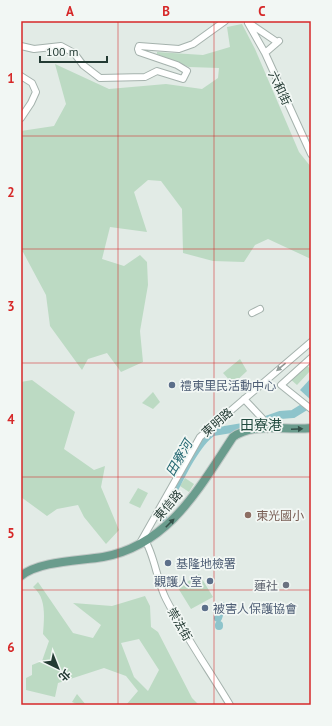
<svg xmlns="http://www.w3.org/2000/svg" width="332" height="726" font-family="'PT Sans','Noto Sans TC',sans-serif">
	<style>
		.green { fill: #bcdac3; fill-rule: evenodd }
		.water { fill: #8ec4cb }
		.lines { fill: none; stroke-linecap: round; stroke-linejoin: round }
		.river { stroke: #8ec4cb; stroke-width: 8 }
		.minor-casing { stroke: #a5b2ad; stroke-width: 8 }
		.major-casing { stroke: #c1c8c6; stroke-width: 10 }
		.minor { stroke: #fff; stroke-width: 6 }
		.major { stroke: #6a9c8d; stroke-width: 8 }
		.oneway { fill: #919c99 }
		.oneway2 { fill: #35524a }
		.grid { fill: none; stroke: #d62828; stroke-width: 1; stroke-opacity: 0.55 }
		.service-dot { fill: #5c6f8a; stroke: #f2f7f4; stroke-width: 1.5 }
		.education-dot { fill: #8d6e63; stroke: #f2f7f4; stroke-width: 1.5 }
		.worship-dot { fill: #6b7280; stroke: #f2f7f4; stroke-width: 1.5 }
		.labels { text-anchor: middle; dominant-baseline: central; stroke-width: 3.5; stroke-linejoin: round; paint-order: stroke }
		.street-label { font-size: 12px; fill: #233a33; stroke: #f2f7f4 }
		.service-label { font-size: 12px; fill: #4e5e75; stroke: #f2f7f4; text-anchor: start }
		.education-label { font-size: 12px; fill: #785e54; stroke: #f2f7f4; text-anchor: start }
		.worship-label { font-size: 12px; fill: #5b616d; stroke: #f2f7f4; text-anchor: end }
		.water-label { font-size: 13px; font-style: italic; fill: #236771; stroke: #f2f7f4 }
		.quarter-label { font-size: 14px; fill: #214a3e; stroke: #f2f7f4 }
		.neatline { fill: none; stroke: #d62828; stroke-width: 1.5 }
		.grid-label { font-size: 13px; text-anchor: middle; font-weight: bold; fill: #d62828 }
	</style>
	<rect width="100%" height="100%" fill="#e2ebe6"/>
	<!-- green -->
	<path class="green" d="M242,24L255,49L299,152L311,167V259L268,239L255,245L244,262L213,261L183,253L182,209L161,181L148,180L134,192L147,232L110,227L102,259L124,266L140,255L147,262L148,285L140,331L143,362L121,372L107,353L88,359L82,370L50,326L46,295L23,252H21V131L54,126L66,104L55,64L109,89L166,84L202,89L218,78L219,68L189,67L157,54V52L203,55L230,47L227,27Z
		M240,359L247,371L233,384L223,373Z
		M305,363L311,370L297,385L289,378Z
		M32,380L75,412L64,449L94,470L105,466L101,487L119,530L106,544L84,517L78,505L57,509L47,516L21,497V382Z
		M153,392L160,402L153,409L142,403Z
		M185,478L194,484L189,492L180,486Z
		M138,488L148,493L140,508L129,503Z
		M199,574L213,597L191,609L178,588Z
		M38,582L73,633L93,638L101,625L73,603L112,606L145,596L150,606L151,627L158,632L192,698L199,705H126L138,691L126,676L104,668L58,683L55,697L26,690V678L32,675V665L42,661L49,641L43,634C44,618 47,598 33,587ZM139,639L159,670L148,691L134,677L121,643Z
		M77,694L86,705H79L72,702Z"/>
	<!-- water -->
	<path class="water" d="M311,378V400L300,390Z"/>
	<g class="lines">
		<!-- river -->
		<path class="river" d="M166,522L161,517L162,514C173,493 194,443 213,432L249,426L280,415L293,414L306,406
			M218,618L222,606
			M219,626V625"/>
		<!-- minor casing -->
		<g class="minor-casing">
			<path id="minor" d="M248,23L265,53L311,154
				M249,23L277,42
				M21,46L34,49L61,46L74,53L83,65L100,78L145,77L157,71L183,79L187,71L177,65L139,52L138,49L139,46L179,49L193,44L225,21
				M265,53L279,41
				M21,76L32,83L36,92L31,103L21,118
				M252,313L260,309
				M311,358L281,385L311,409
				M244,399L262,418L268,429
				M144,539C154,552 157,582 166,599C185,636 209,670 230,705
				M140,543L200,437L311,342"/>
		</g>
		<!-- major casing -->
		<g class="major-casing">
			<path id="major" d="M21,576C39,561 79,561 103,557C169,545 199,488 233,437C254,422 286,431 311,428"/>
		</g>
		<!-- minor -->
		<use href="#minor" class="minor"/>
		<!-- major -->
		<use href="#major" class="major"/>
	</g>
	<!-- one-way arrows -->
	<defs><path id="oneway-solid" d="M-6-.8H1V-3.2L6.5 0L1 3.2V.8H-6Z"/></defs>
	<use class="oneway" href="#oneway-solid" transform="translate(281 367) rotate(140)"/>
	<g class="oneway2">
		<use href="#oneway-solid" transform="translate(297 429) rotate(-2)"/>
		<use href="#oneway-solid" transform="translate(170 523) rotate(-45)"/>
	</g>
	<!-- grid -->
	<path class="grid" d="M118,21V705M214,21V705M21,136H311M21,249H311M21,363H311M21,477H311M21,590H311"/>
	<!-- markers -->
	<g class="service-dot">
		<circle cx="172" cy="385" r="4"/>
		<circle cx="168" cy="563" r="4"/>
		<circle cx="210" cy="581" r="4"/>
		<circle cx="205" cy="608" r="4"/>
	</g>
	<circle class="education-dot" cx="248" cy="515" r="4"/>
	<circle class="worship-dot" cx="286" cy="585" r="4"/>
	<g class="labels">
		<!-- street labels -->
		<g class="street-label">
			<text transform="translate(280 88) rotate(65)">六和街</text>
			<text transform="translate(217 422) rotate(-41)">東明路</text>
			<text transform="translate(168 505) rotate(-49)">東信路</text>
			<text transform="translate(180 624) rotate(60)">崇法街</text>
		</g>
		<!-- service labels -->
		<g class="service-label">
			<text x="180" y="385">禮東里民活動中心</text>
			<text x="176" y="563">基隆地檢署</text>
			<text x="202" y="581" text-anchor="end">觀護人室</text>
			<text x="213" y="608">被害人保護協會</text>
		</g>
		<!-- education labels -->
		<g class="education-label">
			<text x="256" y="515">東光國小</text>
		</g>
		<!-- worship labels -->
		<g class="worship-label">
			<text x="278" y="585">蓮社</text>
		</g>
		<!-- water labels -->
		<g class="water-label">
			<text transform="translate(179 458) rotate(-60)">田寮河</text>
		</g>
		<!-- quarter labels -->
		<g class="quarter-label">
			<text x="261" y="425">田寮港</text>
		</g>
	</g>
	<!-- border -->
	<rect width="332" height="726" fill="none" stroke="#f2f7f4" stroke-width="44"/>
	<!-- north arrow -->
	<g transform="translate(58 668) rotate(137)" stroke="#f2f7f4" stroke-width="3" paint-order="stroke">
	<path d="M0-3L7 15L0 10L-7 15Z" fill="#233a33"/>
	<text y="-6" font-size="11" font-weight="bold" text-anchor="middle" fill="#233a33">北</text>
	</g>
	<!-- scale -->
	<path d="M40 56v6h67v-6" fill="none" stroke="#233a33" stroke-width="2"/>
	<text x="46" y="56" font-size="12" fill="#233a33" stroke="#f2f7f4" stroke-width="3" paint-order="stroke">100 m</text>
	<rect x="22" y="22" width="288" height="682" class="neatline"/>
	<g class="grid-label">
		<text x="70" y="16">A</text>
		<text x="166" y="16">B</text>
		<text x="262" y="16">C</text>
		<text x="11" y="83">1</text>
		<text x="11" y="197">2</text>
		<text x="11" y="311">3</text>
		<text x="11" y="424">4</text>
		<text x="11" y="538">5</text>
		<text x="11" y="652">6</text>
	</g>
</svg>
